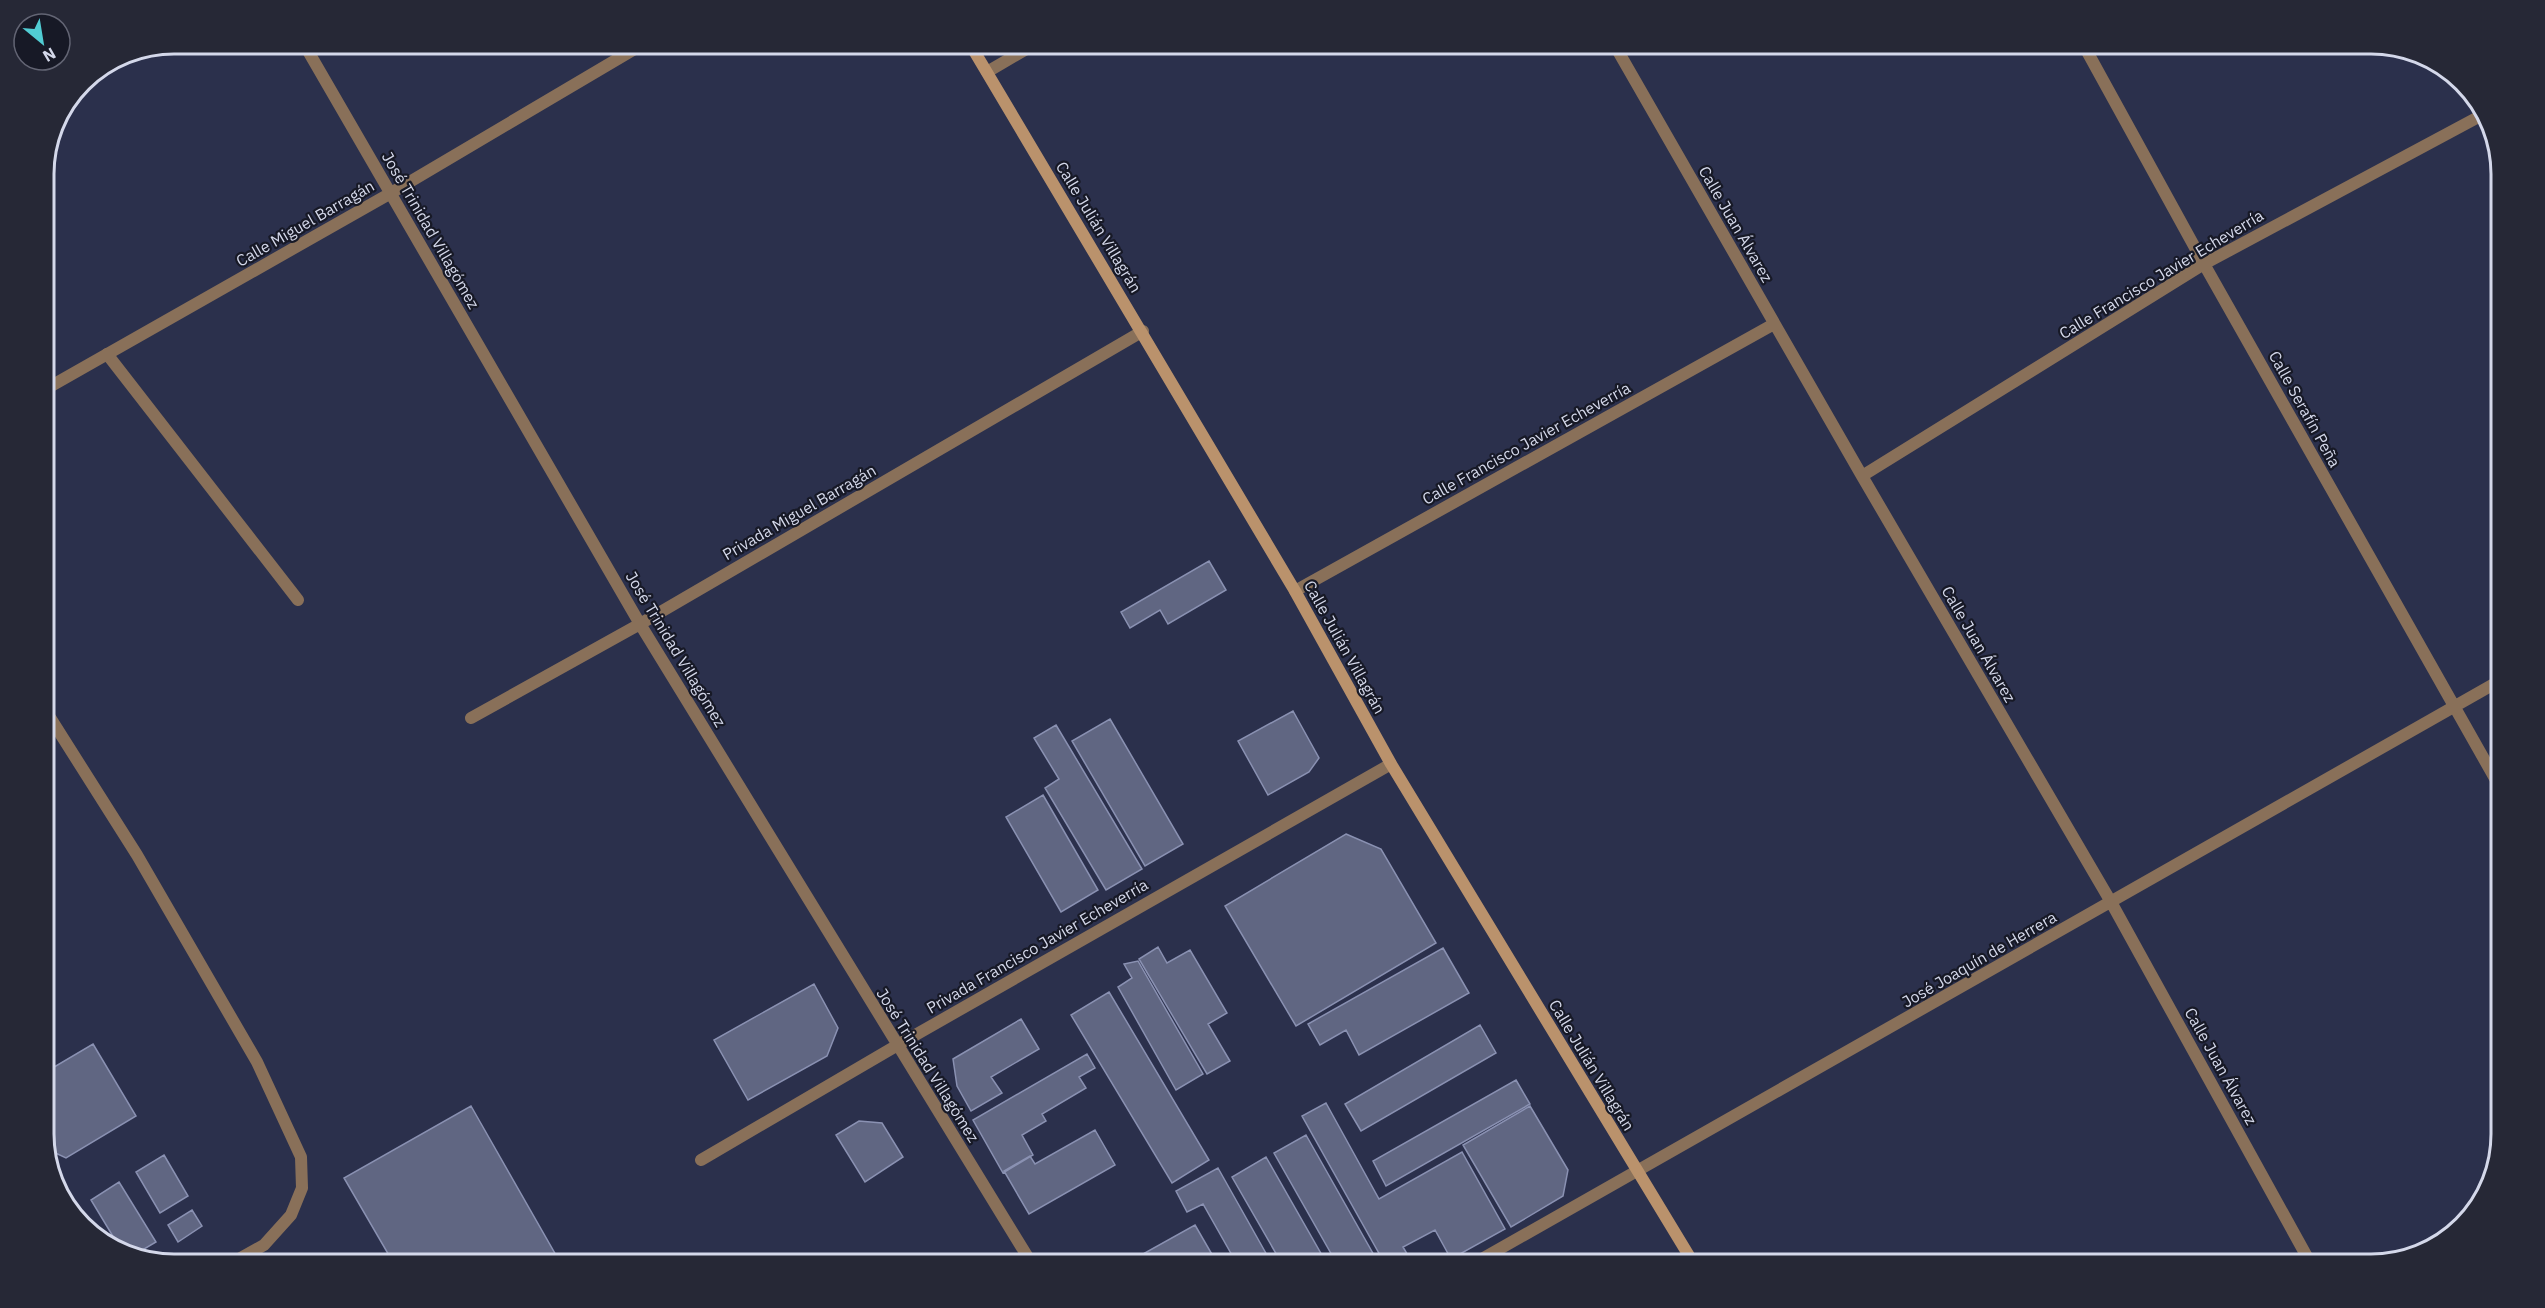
<svg xmlns="http://www.w3.org/2000/svg" width="2545" height="1308" font-family="'IBM Plex Sans',sans-serif">
	<style>
		.building { fill: #606682; stroke: #8a91b2; stroke-width: 1.5 }
		.lines { fill: none; stroke-linecap: round; stroke-linejoin: round }
		.lane { stroke: #897059; stroke-width: 12 }
		.street { stroke: #897059; stroke-width: 12 }
		.secondary { stroke: #ba926c; stroke-width: 12 }
		.labels { text-anchor: middle; dominant-baseline: central; stroke-width: 4.5; stroke-linejoin: round; paint-order: stroke }
		.street-label { font-size: 16px; fill: #d4d8ea; stroke: #171926 }
		.rim { fill: none; stroke: #d4d8ea; stroke-width: 3 }
	</style>
	<rect width="100%" height="100%" fill="#2b304c"/>
	<!-- building -->
	<path class="building" d="M1209,561L1226,590L1168,624L1160,610L1130,628L1121,612Z
		M1293,711L1319,758L1309,772L1268,795L1238,741Z
		M1110,719L1183,844L1145,866L1072,741Z
		M1056,725L1142,869L1106,890L1045,788L1059,779L1034,738Z
		M1043,795L1098,890L1061,912L1006,817Z
		M1346,834L1381,849L1436,943L1296,1026L1225,906Z
		M1158,947L1167,963L1190,950L1227,1013L1208,1024L1230,1061L1207,1074L1139,959Z
		M1443,948L1469,993L1359,1055L1346,1030L1320,1045L1308,1024Z
		M1138,961L1203,1074L1176,1090L1118,987L1132,978L1124,964Z
		M814,984L838,1028L827,1056L748,1100L714,1040Z
		M1109,992L1209,1160L1172,1183L1071,1015Z
		M1021,1019L1039,1049L991,1077L1002,1093L971,1111L957,1086L953,1059Z
		M1480,1025L1496,1053L1361,1131L1345,1104Z
		M93,1044L136,1116L66,1158L49,1150L47,1152L44,1143V1073Z
		M1087,1054L1095,1068L1079,1077L1086,1088L1042,1114L1046,1121L1022,1135L1033,1155L1003,1173L973,1120Z
		M1516,1080L1530,1104L1386,1186L1373,1161Z
		M1326,1103L1379,1199L1462,1152L1505,1229L1451,1259L1435,1230L1403,1247L1413,1264H1385L1302,1116Z
		M471,1106L557,1257L544,1264H394L344,1178Z
		M1530,1106L1568,1170L1563,1196L1511,1227L1463,1145Z
		M859,1121L882,1123L903,1157L865,1182L836,1135Z
		M1095,1130L1115,1165L1029,1214L1004,1171L1030,1156L1035,1164Z
		M1306,1135L1379,1264H1337L1274,1153Z
		M164,1155L188,1196L160,1213L136,1172Z
		M1266,1157L1327,1264H1282L1232,1177Z
		M1218,1168L1272,1264H1237L1203,1204L1187,1212L1176,1191Z
		M119,1182L156,1242L134,1255L123,1253L91,1200Z
		M192,1210L202,1226L178,1242L168,1225Z
		M1195,1225L1217,1263L1213,1264H1125Z"/>
	<g class="lines">
		<!-- lane -->
		<path class="lane" d="M107,354L298,600
			M44,708L137,855L257,1062L301,1157L302,1188L291,1215L264,1245L230,1264"/>
		<!-- street -->
		<path class="street" d="M304,44L640,624L1032,1264
			M1614,44L1862,476L2111,902L2311,1264
			M2083,44L2204,264L2501,789
			M987,72L1035,44
			M44,390L391,193L643,44
			M1862,476L2204,264L2484,114
			M1295,591L1774,324
			M471,718L640,624L1143,331
			M701,1160L896,1046L1391,764
			M1473,1264L2501,680"/>
		<!-- secondary -->
		<path class="secondary" d="M970,44L1295,591L1391,764L1694,1264"/>
	</g>
	<g class="labels">
		<!-- street labels -->
		<g class="street-label">
			<text transform="translate(305 223) rotate(-30)">Calle Miguel Barragán</text>
			<text transform="translate(1736 224) rotate(60)">Calle Juan Álvarez</text>
			<text transform="translate(1099 227) rotate(59)">Calle Julián Villagrán</text>
			<text transform="translate(431 230) rotate(60)">José Trinidad Villagómez</text>
			<text transform="translate(2161 274) rotate(-31)">Calle Francisco Javier Echeverría</text>
			<text transform="translate(2305 409) rotate(61)">Calle Serafín Peña</text>
			<text transform="translate(1526 443) rotate(-29)">Calle Francisco Javier Echeverría</text>
			<text transform="translate(799 512) rotate(-30)">Privada Miguel Barragán</text>
			<text transform="translate(1979 644) rotate(60)">Calle Juan Álvarez</text>
			<text transform="translate(1345 647) rotate(61)">Calle Julián Villagrán</text>
			<text transform="translate(676 649) rotate(59)">José Trinidad Villagómez</text>
			<text transform="translate(1037 946) rotate(-30)">Privada Francisco Javier Echeverría</text>
			<text transform="translate(1979 959) rotate(-30)">José Joaquín de Herrera</text>
			<text transform="translate(928 1065) rotate(58)">José Trinidad Villagómez</text>
			<text transform="translate(1592 1065) rotate(59)">Calle Julián Villagrán</text>
			<text transform="translate(2221 1066) rotate(61)">Calle Juan Álvarez</text>
		</g>
	</g>
	<!-- crop -->
	<path d="M0 0H2545V1308H0ZM174 54H2371A120 120 0 0 1 2491 174V1134A120 120 0 0 1 2371 1254H174A120 120 0 0 1 54 1134V174A120 120 0 0 1 174 54Z" fill="#262836" fill-rule="evenodd"/>
	<path class="rim" d="M174 54H2371A120 120 0 0 1 2491 174V1134A120 120 0 0 1 2371 1254H174A120 120 0 0 1 54 1134V174A120 120 0 0 1 174 54Z"/>
	<!-- north arrow -->
	<g transform="translate(42 42) rotate(150)"><circle r="28" fill="#171926" stroke="#636574" stroke-width="1.5"/>
	<path d="M0-4.5L10 22L0 15L-10 22Z" fill="#51ccd3"/>
	<text y="-9" font-size="16" font-weight="bold" text-anchor="middle" fill="#d4d8ea">N</text>
	</g>
</svg>
